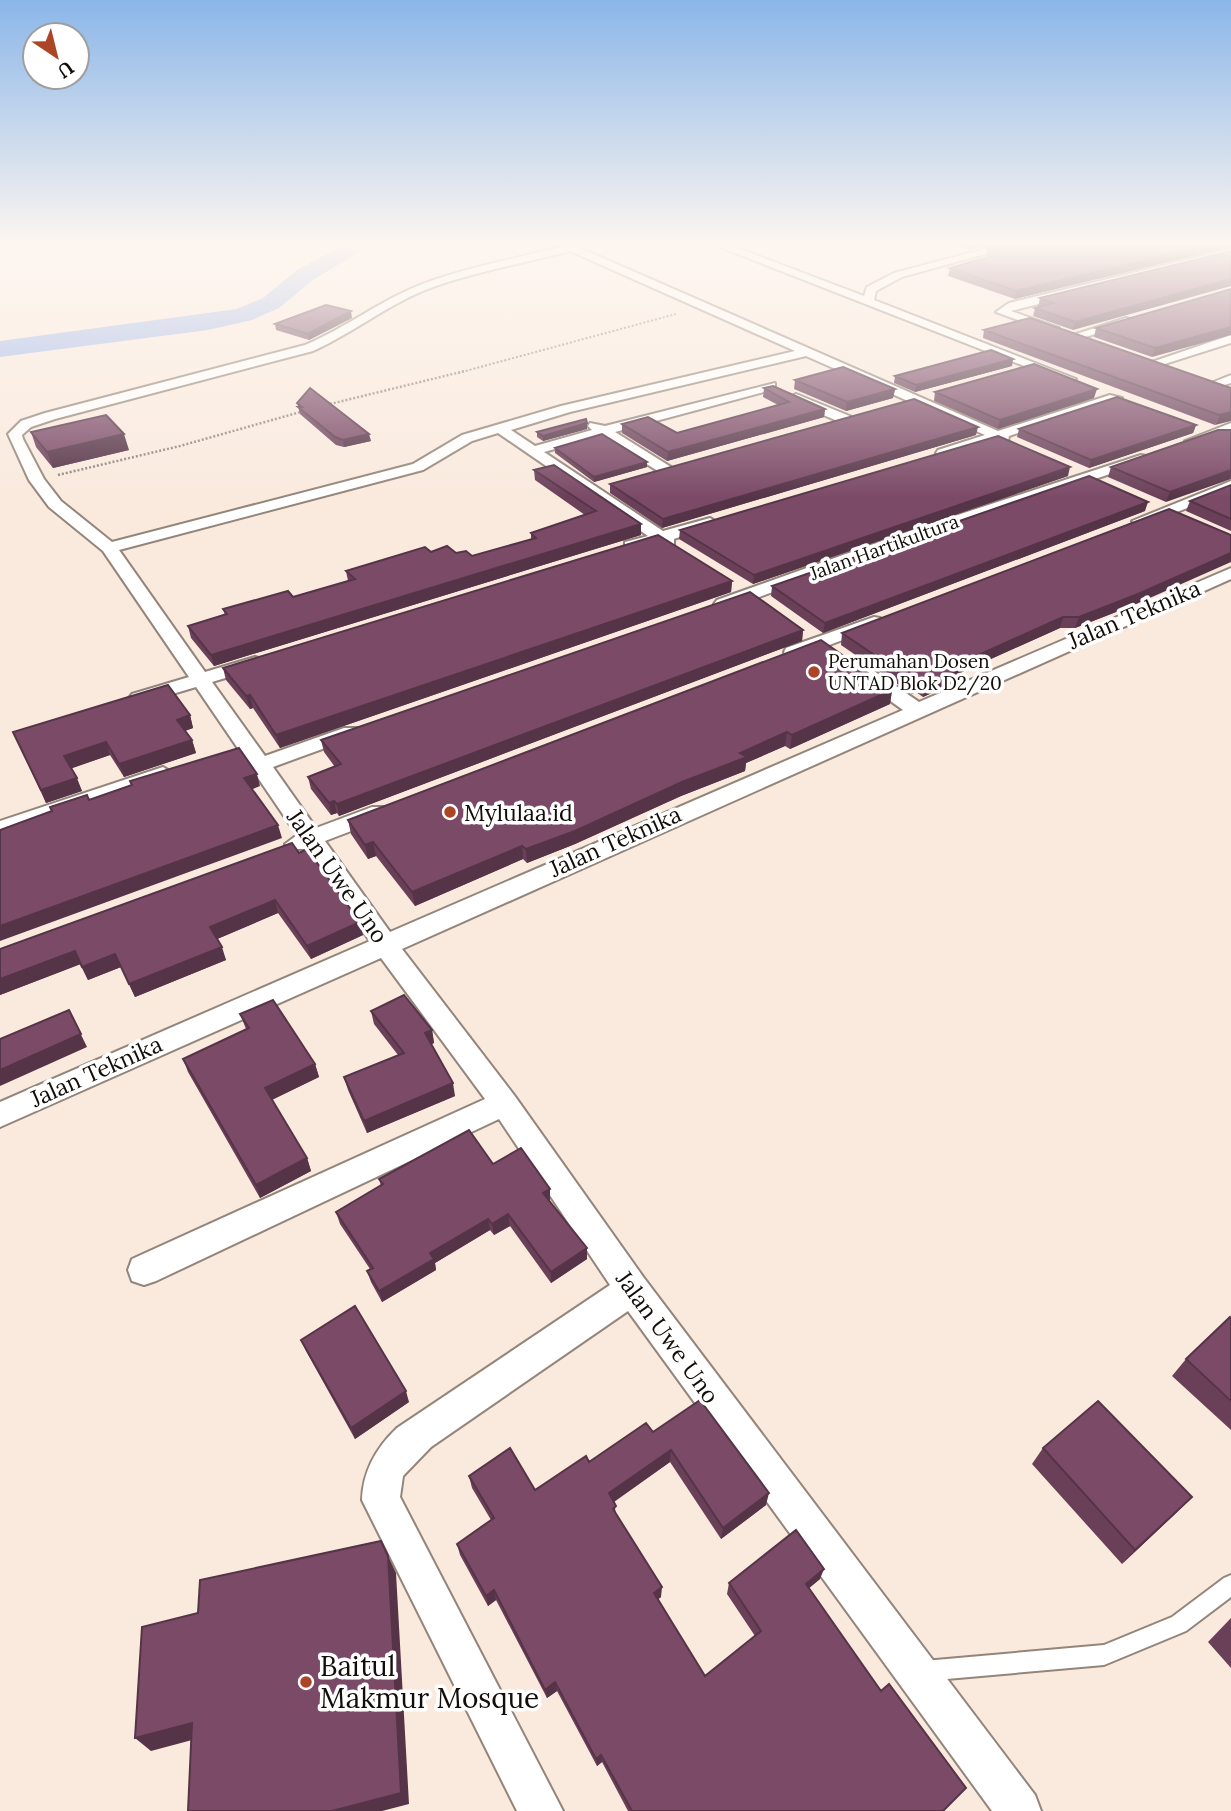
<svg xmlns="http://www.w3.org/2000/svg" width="1231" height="1811" font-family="Lora,serif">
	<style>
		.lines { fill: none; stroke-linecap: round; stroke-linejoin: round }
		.river { fill: #9fb8eb; fill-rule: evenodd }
		.service-casing { stroke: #93857a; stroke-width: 4 }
		.minor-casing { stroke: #93857a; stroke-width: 4 }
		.path-far1 { stroke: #91867e; stroke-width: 2; stroke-dasharray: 2 2; stroke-linecap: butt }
		.path { stroke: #91867e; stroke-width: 2.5; stroke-dasharray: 2 2; stroke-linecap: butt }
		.service { fill: #fff; fill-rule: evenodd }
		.minor { fill: #fff; fill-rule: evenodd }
		.wall { fill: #6a4059 }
		.shaded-wall { fill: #563448 }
		.building { fill: #7b4a67; stroke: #563448; stroke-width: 2 }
		.poi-dot { fill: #ac4426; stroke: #fff; stroke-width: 2.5 }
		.labels { text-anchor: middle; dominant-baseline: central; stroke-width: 7; stroke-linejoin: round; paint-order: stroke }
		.far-street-label { font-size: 19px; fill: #120d09; stroke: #fff }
		.far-poi-label { font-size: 19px; fill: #120d09; stroke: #fff; text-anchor: start }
		.street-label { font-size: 23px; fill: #120d09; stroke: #fff }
		.poi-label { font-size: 23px; fill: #120d09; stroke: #fff; text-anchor: start }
		.near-poi-label { font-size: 28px; fill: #120d09; stroke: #fff; text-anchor: start }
	</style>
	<rect width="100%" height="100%" fill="#faeade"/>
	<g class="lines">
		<!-- river -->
		<path class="river" d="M346,244H372L313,280L279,308L252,320L208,330L0,357V341L237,309L263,298L297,270Z"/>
		<!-- service casing -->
		<g class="service-casing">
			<path id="service" d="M1231,1575V1597L1186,1631L1104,1665L924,1681L917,1678L914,1671L917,1664L924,1661L1104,1645L1172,1617L1224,1578Z"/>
		</g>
		<!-- minor casing -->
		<g class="minor-casing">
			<path id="minor" d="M572,244H590L580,248L998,431L1110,395L1122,398L1009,436L1008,441L997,440L943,457L936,453L938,450L985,435L806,356L570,412L511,430L535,446L592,430L588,426L590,423L605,426L775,383V389L615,432L671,467V473H661L602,436L544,452L663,531L710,518L718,523L674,539V545L659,543L631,551L625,550V542L648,536L498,433L472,441L423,470L119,550L205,672L255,657L262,659L265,663L262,667L212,682L265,756L344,728H358L361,732L358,736L273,767L316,828L372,807H388L391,812L388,817L325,841L390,932L903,710L857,677L854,673L857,669H871L919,702L1231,568V579L402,949L514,1095L644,1278L1035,1795L1041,1811H992L628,1311L431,1447L403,1476L400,1497L563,1811H517L362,1500C363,1471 376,1448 397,1428L610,1285L499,1119L156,1281L144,1285L132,1281L128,1270L132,1259L485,1099L381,958L0,1127V1102L370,941L306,849H289L285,844L297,835L196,687L139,704L132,702L129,698L132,694L189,677L103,551L49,507L29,480L8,434L21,421L45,413L305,345C346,328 382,299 425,283C471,266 523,257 572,244ZM570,251L795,351L561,406L462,435L413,464L112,542L61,501L44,479L23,439L22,435L31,427L55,419L313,351C355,332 391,302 433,287C477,271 525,263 570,251Z
				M712,244H727L864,296L867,287L894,273L1003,244H1021L902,277L876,291L874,300L1076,379L1065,382Z
				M1231,249V255L1011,311L1059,328V332H1051L996,312L1009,303Z
				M1126,318L1130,319V323L1076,340L1070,336Z
				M1231,335V343L1152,368L1146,364Z
				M1231,375V383L1212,389L1206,385Z
				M796,394L852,417L854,420L842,423L791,401L789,398Z
				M1231,423V432L1192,445L1185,441Z
				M1141,455L1146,456V462L939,531L729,608L723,609L714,604L717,600L927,525Z
				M1231,481V491L1146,524L1140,526L1132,521Z
				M874,617L880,618L883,622L880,626L800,656H786L784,652L786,648Z
				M163,767L174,774L171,779L0,836V821Z"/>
		</g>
		<!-- path-far1 -->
		<path class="path-far1" d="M458,373L676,314"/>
		<!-- path -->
		<path class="path" d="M326,405L465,371
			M58,475L180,446L304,411"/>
		<!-- service -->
		<use href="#service" class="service"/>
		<!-- minor -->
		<use href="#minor" class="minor"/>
	</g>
	<!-- wall -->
	<path class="wall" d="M953,244H991L969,250Z
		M1231,244L1015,299L948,276L950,268L989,257L986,256L988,248Z
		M1231,251L1073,330L1033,316L1035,308L1038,307L1040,298Z
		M1231,289L1152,357L1094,337L1096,328Z
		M352,318L309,340L276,330L275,324Z
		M984,330L1231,388L1215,425L983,338Z
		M1012,366L915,392L894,383L895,376Z
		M795,380L895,389L893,398L846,411L794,389Z
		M764,388L825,409L824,417L667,461L622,433V424L677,433L778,405L763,397Z
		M935,392L1094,398L998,429L934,401Z
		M297,403L371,441L344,447L336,445L300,414Z
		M1196,425L1193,433L1089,468L1017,437L1019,429Z
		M587,429L543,441L537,437V432Z
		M1231,430L1166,502L1108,477L1111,467Z
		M31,432L129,450L53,468L36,447Z
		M976,435L662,528L610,493V484Z
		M555,448L647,467L594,482L555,453Z
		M534,470L641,535L214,666L191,638L188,626L225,615L223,609L293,597L348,581L346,571L431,552L472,556L531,539V533L585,515L535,480Z
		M1068,476L753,584L679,539L680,530Z
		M1231,485V531L1186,511L1190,501Z
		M1145,511L823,633L771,596L772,586Z
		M732,581L731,592L280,748L253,708L250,709L226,680L223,668Z
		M1134,605L1075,628H1060L962,672L960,680L923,697L916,692L912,694L841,645L842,633Z
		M803,630L802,641L339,816L337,813L331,815L311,789L308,777L335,767L324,752L321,740Z
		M892,690L890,704L790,749L785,746L746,763L745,771L681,796L575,844L527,863L523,859L415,906L376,856L368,859L351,834L348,820Z
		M190,715L193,728L185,731L192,740L196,753L124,777L110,755L71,768L82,791L46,803L13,732Z
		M292,843L363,935L311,959L278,913L217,939L226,960L135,997L121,967L88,980L80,964L0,995V949Z
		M371,1011L432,1030L434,1043L431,1044L455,1096L367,1133L348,1090L344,1077L398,1055L374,1024Z
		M240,1014L315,1064L319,1077L272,1100L307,1158L311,1171L260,1198L188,1072L183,1059L246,1029Z
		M493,1164L550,1189V1201L587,1259L551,1283L510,1226L494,1235L490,1230L435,1263L436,1270L382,1302L371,1282L367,1271L370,1269L340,1224L336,1212L381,1186L379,1179Z
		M1231,1318V1430L1172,1376L1186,1359Z
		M301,1340L409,1402L355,1439L306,1351Z
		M653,1432L766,1505L721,1539L670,1462L614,1502L616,1514L661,1597L658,1599L705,1676L755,1636L727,1594L729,1583L820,1579L809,1588L943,1811H628L602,1762L597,1766L557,1691L547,1698L496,1600L488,1606L460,1555L457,1544L491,1520L472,1488L469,1476L535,1490L589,1462Z
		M1043,1448L1177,1512L1122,1564L1032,1464Z
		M1231,1618V1668L1208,1642Z"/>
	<!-- shaded-wall -->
	<path class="shaded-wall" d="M970,244H991L969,250Z
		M1213,244H1231V247L1015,299L1016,291Z
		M1231,279V286L1073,330L1075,322Z
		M351,311L352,318L309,340L308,334Z
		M1231,327V335L1152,357L1155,348Z
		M1013,359L1012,366L915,392L916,385Z
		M895,389L893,398L846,411L847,402Z
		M1097,389L1094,398L998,429L1000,420Z
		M825,409L824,417L667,461L668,452Z
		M1231,412V421L1215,425L1219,415Z
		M587,423V429L543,441V436Z
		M1196,425L1193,433L1089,468L1091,460Z
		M978,427L976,435L662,528L663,519Z
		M124,434L129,450L53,468L47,452Z
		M369,434L371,441L344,447L343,440Z
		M647,462V467L594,482V477Z
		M1070,467L1068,476L753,584L754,575Z
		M1231,470V479L1166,502L1170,492Z
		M1148,502L1145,511L823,633L825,623Z
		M641,524V535L214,666L211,655Z
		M1231,553V562L1134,605L1075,628L1079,617Z
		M732,581L731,592L280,748L276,735Z
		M1063,617L1060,628L962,672L960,680L923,697L926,685L956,665Z
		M803,630L802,641L339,816L337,804Z
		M919,680L916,692L912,694L914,682Z
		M892,690L890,704L790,749L792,735Z
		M250,695L253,708L250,709L246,696Z
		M190,715L193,728L181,732L177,720Z
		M787,732L785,746L746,763L745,771L681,796L575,844L527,863L526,849Z
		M192,740L196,753L124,777L119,764Z
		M106,742L110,755L70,769L64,756Z
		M257,774L260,786L248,791L244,778Z
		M77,778L82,791L46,803L41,790Z
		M334,801L337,813L331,815L329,803Z
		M278,825L282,838L0,941V926Z
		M373,842L376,856L368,859L365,845Z
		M522,846L523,859L415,906L412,892Z
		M275,900L278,913L215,940L210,927Z
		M360,922L363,935L311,959L307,946Z
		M222,947L226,960L135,997L129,984Z
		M75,951L81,964L0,995V979Z
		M115,954L121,967L88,980L82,967Z
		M69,1010L87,1047L0,1086V1070Z
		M432,1030L434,1043L428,1046L425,1033Z
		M315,1064L319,1077L269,1101L265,1088Z
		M453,1083L455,1096L367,1133L364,1121Z
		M307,1158L311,1171L260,1198L256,1185Z
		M550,1189V1201L544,1204L543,1193Z
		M508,1214L510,1226L494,1235L492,1224Z
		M488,1219L490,1230L435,1263L436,1270L382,1302L379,1291L430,1253Z
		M587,1248V1259L551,1283V1272Z
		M406,1391L409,1402L355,1439L351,1428Z
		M671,1450L670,1462L609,1505V1493Z
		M769,1493L766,1505L721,1539L723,1528Z
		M1192,1497L1177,1512L1122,1564L1135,1550Z
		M388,1556L396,1573L409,1804L382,1811H332Z
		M824,1569L820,1579L802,1594L806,1584Z
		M662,1587L661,1597L654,1603V1593Z
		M494,1590L496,1600L488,1606L486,1596Z
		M555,1682L557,1691L547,1698L545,1690Z
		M192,1723L207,1736L151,1751L135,1738Z
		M601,1755L602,1762L597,1766L596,1759Z"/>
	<!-- building -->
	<path class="building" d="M1003,244H1213L1016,291L950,268L1002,253L988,248Z
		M1231,251V279L1075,322L1035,308L1053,303L1040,298Z
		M1231,289V327L1155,348L1096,328Z
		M326,305L351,311L308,334L275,324Z
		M1030,318L1231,388V412L1219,415L984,330Z
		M991,350L1013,359L916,385L895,376Z
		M1034,364L1097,389L1000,420L935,392Z
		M843,367L895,389L847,402L795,380Z
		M773,386L825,409L668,452L622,424L648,417L677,433L789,402L764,388Z
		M310,388L369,434L343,440L335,437L298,407H302L297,403Z
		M1117,397L1196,425L1091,460L1019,429Z
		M914,399L978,427L663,519L610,484Z
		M106,415L124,434L47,452L31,432Z
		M586,419L587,423L543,436L537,432Z
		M1218,430H1231V470L1170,492L1111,467Z
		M602,434L647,462L594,477L555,448Z
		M998,436L1070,467L754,575L680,530Z
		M554,465L641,524L211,655L188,626L227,614L223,609L288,591L293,597L355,579L346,571L425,547L431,552L447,546L456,553L466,551L472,556L536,538L531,533L596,511L534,470Z
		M1089,476L1148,502L825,623L772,586Z
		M1231,485V519L1190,501Z
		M1169,509L1231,535V553L1138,594L1079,617H1063L956,665L963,669L926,685L919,680L914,682L842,633Z
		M658,535L732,581L276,735L250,695L246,696L223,668Z
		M750,592L803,630L337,804L334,801L329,803L308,777L341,764L321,740Z
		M821,640L892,690L792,735L787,732L740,753L747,757L682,782L575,831L526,849L522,846L412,892L373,842L365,845L348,820Z
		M168,685L190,715L177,720L192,740L119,764L106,742L64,756L77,778L41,790L13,732Z
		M239,748L257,774L244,778L278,825L0,926V830L52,811L50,807L87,795L89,800L132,785L130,781Z
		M292,843L299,853L307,849L360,922L307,946L275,900L210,927L222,947L129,984L115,954L82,967L75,951L0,979V949Z
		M404,995L432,1030L425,1033L453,1083L364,1121L344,1077L404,1053L371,1011Z
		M273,1000L315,1064L265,1088L307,1158L256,1185L183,1059L249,1028L240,1014Z
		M69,1010L81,1034L0,1070V1039Z
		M469,1130L493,1164L521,1148L550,1189L543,1193L587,1248L551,1272L508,1214L492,1224L488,1219L430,1253L434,1259L379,1291L367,1271L373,1268L336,1212L383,1184L379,1179Z
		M355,1306L406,1391L351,1428L301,1340Z
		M1230,1317L1231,1318V1401L1186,1359Z
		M700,1400L769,1493L723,1528L671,1450L609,1493L616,1506L613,1509L662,1587L654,1593L705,1676L761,1631L729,1583L796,1530L824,1569L806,1584L881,1691L889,1684L966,1788L943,1811H632L601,1755L596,1759L555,1682L545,1690L494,1590L486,1596L457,1544L494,1518L469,1476L510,1448L535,1490L586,1456L589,1462L646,1423L653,1432Z
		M1098,1401L1192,1497L1135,1550L1043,1448Z
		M381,1541L388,1556L401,1793L332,1811H188L192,1723L135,1738L142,1627L198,1613L200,1580Z"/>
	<!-- sky -->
	<linearGradient id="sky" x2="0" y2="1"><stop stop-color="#8bb6e9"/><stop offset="0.49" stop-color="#fdf6f0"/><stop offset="1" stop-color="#fdf6f0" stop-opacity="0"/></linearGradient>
	<rect width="1231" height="498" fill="url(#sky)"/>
	<!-- markers -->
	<g class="poi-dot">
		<circle cx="814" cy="672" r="7"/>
		<circle cx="450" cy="812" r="7"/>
		<circle cx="306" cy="1682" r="7"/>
	</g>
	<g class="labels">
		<!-- far-street labels -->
		<g class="far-street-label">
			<text transform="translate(884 547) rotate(-20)">Jalan Hartikultura</text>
		</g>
		<!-- far-poi labels -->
		<g class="far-poi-label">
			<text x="828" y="661">Perumahan Dosen<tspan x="828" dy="22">UNTAD Blok D2/20</tspan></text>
		</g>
		<!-- street labels -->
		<g class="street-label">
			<text transform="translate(1134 614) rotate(-23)">Jalan Teknika</text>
			<text transform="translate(615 841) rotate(-24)">Jalan Teknika</text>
			<text transform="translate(338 876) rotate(55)">Jalan Uwe Uno</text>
			<text transform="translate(96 1071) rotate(-24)">Jalan Teknika</text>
			<text transform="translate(668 1337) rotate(54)">Jalan Uwe Uno</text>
		</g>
		<!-- poi labels -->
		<g class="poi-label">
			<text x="464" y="812">Mylulaa.id</text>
		</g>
		<!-- near-poi labels -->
		<g class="near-poi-label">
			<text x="320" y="1666">Baitul<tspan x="320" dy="32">Makmur Mosque</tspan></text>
		</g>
	</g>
	<!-- north arrow -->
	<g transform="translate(56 56) rotate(145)"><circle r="33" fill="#ffffff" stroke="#a09e9d" stroke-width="2"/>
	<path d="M0-5L12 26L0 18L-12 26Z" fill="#ac4426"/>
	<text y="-10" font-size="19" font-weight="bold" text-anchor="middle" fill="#120d09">U</text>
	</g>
</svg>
